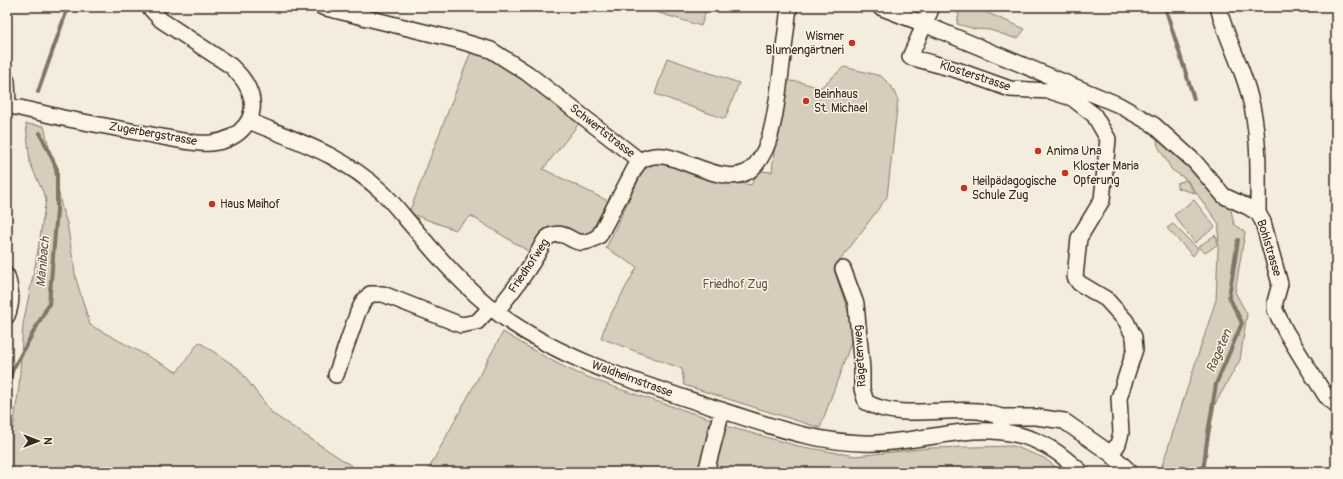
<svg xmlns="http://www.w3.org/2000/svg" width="1343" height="479" font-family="Pangolin,sans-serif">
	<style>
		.green { fill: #d6cdbd; stroke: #887c6e }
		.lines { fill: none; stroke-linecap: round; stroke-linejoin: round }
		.stream { stroke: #817466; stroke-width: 4 }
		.minor-casing { stroke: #3b2a1e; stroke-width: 18 }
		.minor { stroke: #fcf5e5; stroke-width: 15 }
		.poi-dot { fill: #c8321e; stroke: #fcf5e5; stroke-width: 1.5 }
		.labels { text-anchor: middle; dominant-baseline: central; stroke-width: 3; stroke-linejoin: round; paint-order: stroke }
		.poi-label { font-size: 12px; fill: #3b2a1e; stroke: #fcf5e5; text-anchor: start }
		.street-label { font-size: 12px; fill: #3b2a1e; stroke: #fcf5e5 }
		.park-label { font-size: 12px; fill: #625346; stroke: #fcf5e5 }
		.water-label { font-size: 13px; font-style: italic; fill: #645548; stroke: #fcf5e5 }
	</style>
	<rect width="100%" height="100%" fill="#f4eddd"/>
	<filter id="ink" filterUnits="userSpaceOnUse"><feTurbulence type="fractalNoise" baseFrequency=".025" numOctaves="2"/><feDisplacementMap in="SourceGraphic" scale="8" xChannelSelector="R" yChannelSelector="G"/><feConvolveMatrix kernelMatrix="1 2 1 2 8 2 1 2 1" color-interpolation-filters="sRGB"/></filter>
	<g filter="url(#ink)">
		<!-- green -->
		<path class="green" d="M640,7H707L701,26Z
			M951,7H974L1025,29L1018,38H1014L990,30L975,29L957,24L959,14L950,8Z
			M472,49L521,76L581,121L543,169L610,202L598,230L583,238L560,229L531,253L471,216L455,230L409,213Z
			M667,58L739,83L725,119L655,94Z
			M844,67L881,76L891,86L898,100L887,197L834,269L855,332L820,428L684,385L682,369L601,338L606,323L637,267L606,248L643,170L659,161L712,178L751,185L759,171L772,172L781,80L800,82L820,88Z
			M26,124L44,126L54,168L62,209L67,223L76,279L90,325L177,372L199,342L238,368L273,414L361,472H7V433L13,429L19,386L23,324L37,256L46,199L30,163Z
			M1159,137L1231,210L1234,224L1245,232L1235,292L1247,314L1240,360L1215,404L1203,472H1160L1216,300L1219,224L1186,179L1172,170L1158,146L1157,142Z
			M1186,180L1195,193L1177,188V183Z
			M1194,200L1215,227L1195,243L1174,215Z
			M1173,224L1198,249L1193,256L1167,228Z
			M1215,235L1217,239V245L1205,253L1198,247Z
			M503,332C528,347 553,363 580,374C624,392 669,405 714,420L703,472H427Z
			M722,425L798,446L855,456L930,448L1013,446L1044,458L1062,472H711Z"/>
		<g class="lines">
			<!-- stream -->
			<path class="stream" d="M1165,7L1194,99
				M38,92L68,7
				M7,387L13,369L49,304L57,210V169L40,133
				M1203,472L1208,433L1216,384L1242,323L1229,297L1238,240"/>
			<!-- minor casing -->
			<g class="minor-casing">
				<path id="minor" d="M322,7L457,40L491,50L527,73L640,161C655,151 671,157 686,163C703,169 728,181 745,173C756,169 766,150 769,139C775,120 777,100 780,80C783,55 786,31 789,7
					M880,7L924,24L1119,105L1154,125L1195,162L1224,196L1248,207L1258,213
					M932,7L910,57L957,70L1010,89L1050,91L1072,98L1094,115L1108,139L1102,200L1079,238L1075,277L1079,283L1106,299L1126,321L1134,337L1135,349L1119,398L1121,433L1118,444L1111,454L1064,421L1036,417H1002L1000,431
					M1218,7C1226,37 1241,64 1249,94C1260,133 1258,174 1258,213L1263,222L1280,284L1275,302V310L1286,332L1308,368L1326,396L1336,405
					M7,81L8,105
					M7,105L63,118L178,140C188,142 200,144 211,143C240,140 262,117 248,88C244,79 238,73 231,66L161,20L149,7
					M249,121C299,142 341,154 382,192C393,202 403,216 413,227C440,259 466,289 499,314C565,363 647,385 724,411C773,427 823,445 876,443C939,441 995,412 1055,451C1064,457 1073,465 1081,472
					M843,269L856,304L862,369V389L866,402C897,420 943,408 978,411C986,412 994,415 1002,417
					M7,276C11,291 13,301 7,316
					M496,312C512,292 527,273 539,251C542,245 546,236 553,235C572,230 572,253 599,236L635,168L640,161
					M336,375L358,312L363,302L370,294H383L461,325L477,322L491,307
					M1111,454L1130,472
					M706,472L722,410"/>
			</g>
			<!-- minor -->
			<use href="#minor" class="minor"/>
		</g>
	</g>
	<!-- markers -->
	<g class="poi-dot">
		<circle cx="852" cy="43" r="4"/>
		<circle cx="806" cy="101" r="4"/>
		<circle cx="1038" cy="151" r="4"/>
		<circle cx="1065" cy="173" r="4"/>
		<circle cx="964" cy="188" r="4"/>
		<circle cx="212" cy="204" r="4"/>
	</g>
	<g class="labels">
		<!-- poi labels -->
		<g class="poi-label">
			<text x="844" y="36" text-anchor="end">Wismer<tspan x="844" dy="14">Blumengärtneri</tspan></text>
			<text x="814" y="94">Beinhaus<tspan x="814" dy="14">St. Michael</tspan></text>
			<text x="1046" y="151">Anima Una</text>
			<text x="1073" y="166">Kloster Maria<tspan x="1073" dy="14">Opferung</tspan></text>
			<text x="972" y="181">Heilpädagogische<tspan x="972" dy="14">Schule Zug</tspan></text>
			<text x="220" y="204">Haus Maihof</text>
		</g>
		<!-- street labels -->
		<g class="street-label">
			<text transform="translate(975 76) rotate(18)">Klosterstrasse</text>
			<text transform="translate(602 131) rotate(38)">Schwertstrasse</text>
			<text transform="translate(153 134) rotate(10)">Zugerbergstrasse</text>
			<text transform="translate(1269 248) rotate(73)">Bohlstrasse</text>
			<text transform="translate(529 266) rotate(-56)">Friedhofweg</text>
			<text transform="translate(860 356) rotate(-94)">Rägetenweg</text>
			<text transform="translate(632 379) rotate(20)">Waldheimstrasse</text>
		</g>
		<!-- park labels -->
		<g class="park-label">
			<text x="735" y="284">Friedhof Zug</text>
		</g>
		<!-- water labels -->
		<g class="water-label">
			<text transform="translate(43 262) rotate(-85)">Mänibach</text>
			<text transform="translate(1219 351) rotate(-67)">Rageten</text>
		</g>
	</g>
	<!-- margin -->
	<rect width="1343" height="479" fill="none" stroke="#fcf5e5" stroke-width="24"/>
	<rect x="12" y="12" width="1319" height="455" fill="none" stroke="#3b2a1e" stroke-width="1.5" filter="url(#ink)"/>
	<!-- north arrow -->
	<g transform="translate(38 441) rotate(90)" stroke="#fcf5e5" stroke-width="3" paint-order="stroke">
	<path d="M0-3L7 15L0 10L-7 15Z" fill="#3b2a1e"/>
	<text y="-6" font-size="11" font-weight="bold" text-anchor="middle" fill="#3b2a1e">N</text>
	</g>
</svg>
